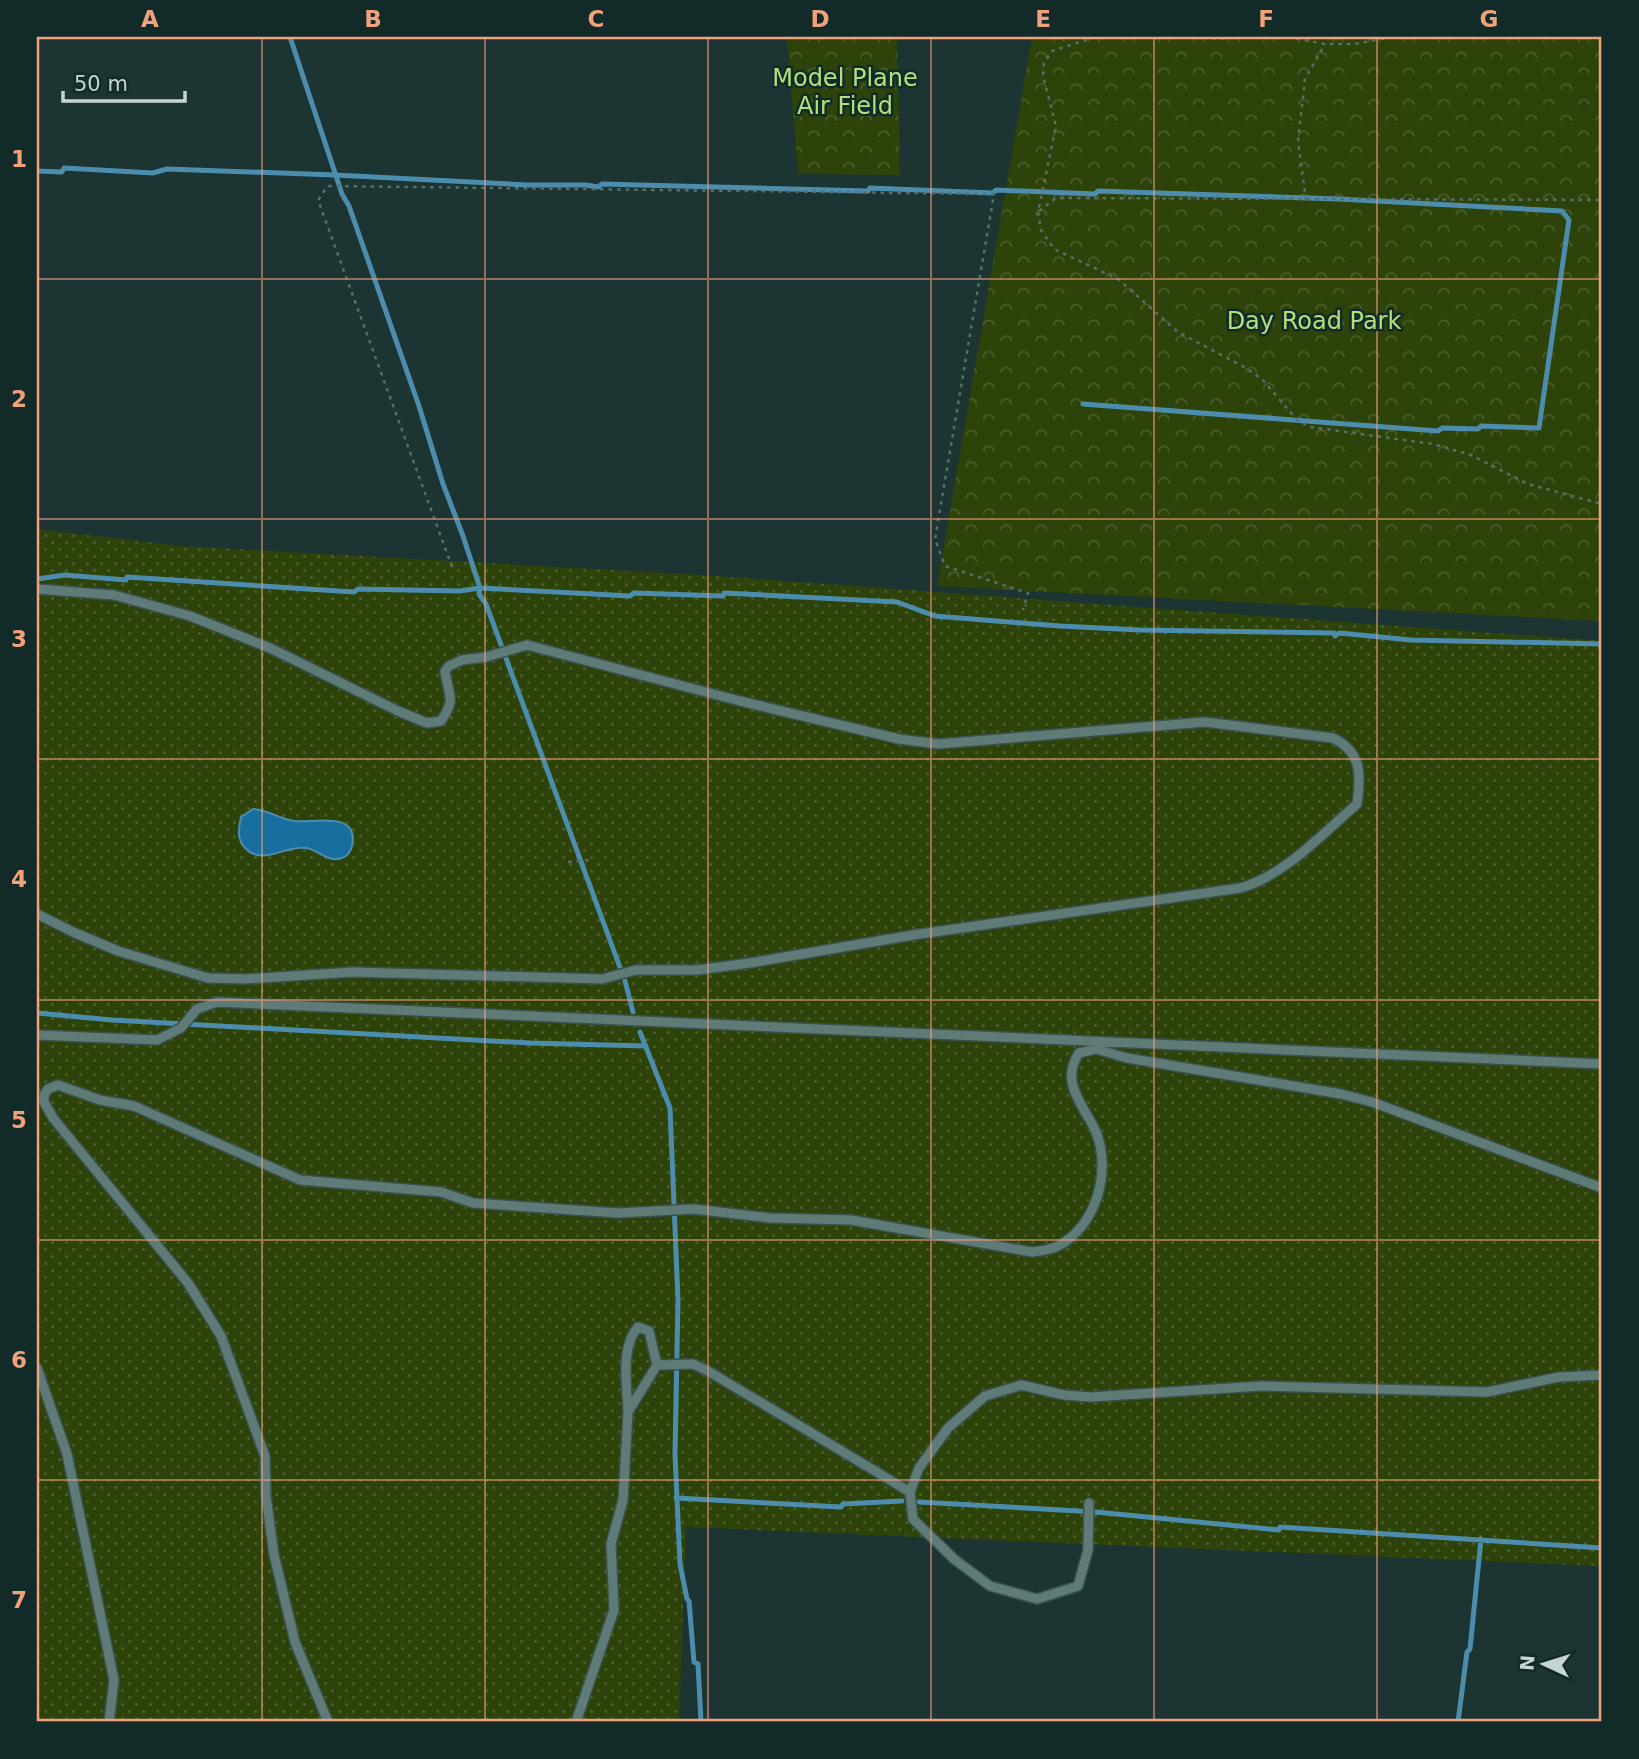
<svg xmlns="http://www.w3.org/2000/svg" width="1639" height="1759" font-family="'DejaVu Sans',sans-serif">
	<style>
		.grass { fill: url(#grass-dots) }
		.park { fill: url(#park-crowns) }
		.water { fill: #176e9f; stroke: #4c8dae; stroke-width: 2 }
		.lines { fill: none; stroke-linecap: round; stroke-linejoin: round }
		.stream { stroke: #4c8dae; stroke-width: 5 }
		.service-casing { stroke: #3a514e; stroke-width: 12 }
		.path { stroke: #586e6b; stroke-width: 2.5; stroke-dasharray: 3.5 5; stroke-linecap: butt }
		.service { stroke: #5f7b77; stroke-width: 9 }
		.grid { fill: none; stroke: #f1a17c; stroke-width: 2; stroke-opacity: 0.55 }
		.labels { text-anchor: middle; dominant-baseline: central; stroke-width: 5; stroke-linejoin: round; paint-order: stroke }
		.park-label { font-size: 24px; fill: #b2e07a; stroke: #122b28 }
		.neatline { fill: none; stroke: #f1a17c; stroke-width: 2.5 }
		.grid-label { font-size: 23px; text-anchor: middle; font-weight: bold; fill: #f1a17c }
	</style>
	<defs>
		<pattern id="grass-dots" width="8" height="8" patternUnits="userSpaceOnUse" patternTransform="scale(1.75)"><rect width="8" height="8" fill="#2d4309"/><path d="M2 2h.1M6 6h.1" fill="none" stroke="#4a5d2c" stroke-width="1.8" stroke-linecap="round"/></pattern>
		<pattern id="park-crowns" width="20" height="18" patternUnits="userSpaceOnUse" patternTransform="scale(1.75)"><rect width="20" height="18" fill="#2d4309"/><path d="M2 6a3 3 0 1 1 6 0M12 15a3 3 0 1 1 6 0" fill="none" stroke="#4a5d2c"/></pattern>
	</defs>
	<rect width="100%" height="100%" fill="#1c3532"/>
	<!-- grass -->
	<path class="grass" d="M37,529L180,546L704,575L1602,641V1566L686,1527L679,1722H37Z"/>
	<!-- park -->
	<path class="park" d="M787,37H897L900,175L798,174Z
		M1032,37H1602V621L937,586Z"/>
	<!-- water -->
	<path class="water" d="M253,809C269,810 279,819 294,821C311,824 360,809 352,846C351,851 347,857 342,858C329,863 319,851 307,848C286,844 263,867 245,848C236,838 239,828 241,817Z"/>
	<g class="lines">
		<!-- stream -->
		<path class="stream" d="M290,37L342,194L349,206L419,406L443,484L463,536L480,588L479,594L486,604L625,981L633,1012
			M37,171L62,172L64,168L153,173L167,169L335,175L527,185H586L598,187L602,184L868,191L870,188L993,193L996,190L1095,194L1098,191L1339,199L1562,211L1569,220L1539,428L1481,426L1478,429L1442,428L1438,431L1083,404
			M37,579L65,575L126,580L127,577L354,592L358,589L459,591L480,588L630,596L634,593L723,596L724,593L897,602L935,616L1060,626L1140,630L1334,633L1335,636L1339,633L1411,640L1602,644
			M37,1013L112,1020L530,1043L646,1046
			M640,1032L670,1108L678,1300L675,1454L680,1564L687,1599L689,1601L694,1662L698,1664L701,1722
			M676,1498L841,1507L843,1504L902,1501
			M919,1502L1096,1512L1279,1530L1280,1527L1602,1548
			M1458,1722L1467,1652L1470,1649L1481,1539"/>
		<!-- service casing -->
		<g class="service-casing">
			<path id="service" d="M37,589L114,595L190,616L270,648L398,711L427,723L441,721C457,698 448,695 445,671L449,666L462,660L486,657L527,645L740,701L899,739L938,744L1205,722L1333,738C1362,752 1361,775 1357,804C1322,834 1284,876 1240,888L913,935L750,963L697,970H636L602,979L353,972L246,979L208,978L118,951L73,932L37,914
				M37,1035L157,1040L181,1028L197,1009L217,1002L1602,1064
				M657,1365L649,1331L638,1327C620,1347 627,1386 628,1412L657,1365L693,1364L708,1371L910,1492
				M37,1368L67,1454L114,1680L109,1722
				M1089,1503L1088,1550L1078,1586L1037,1599L990,1586L954,1559L913,1519L910,1492L919,1468L948,1428L985,1396L1021,1385L1064,1395L1091,1397L1261,1386L1487,1392L1559,1377L1602,1375
				M328,1722L295,1642L274,1555L266,1496L265,1456L221,1336L188,1283L53,1118L44,1102V1095L48,1089L58,1085L100,1100L134,1106L300,1180L441,1192L473,1203L618,1213L694,1209L770,1218L851,1220L1032,1252C1040,1251 1050,1250 1058,1246C1096,1226 1112,1172 1096,1132C1084,1105 1059,1083 1079,1053L1096,1049L1127,1058L1341,1094L1372,1102L1602,1188
				M576,1722L614,1610L611,1544L623,1500L628,1412"/>
		</g>
		<!-- path -->
		<path class="path" d="M1095,37L1052,51L1044,63L1043,76L1056,126L1038,212L1041,230L1054,249L1118,279L1178,332L1244,367L1262,379L1297,420L1310,427L1433,444L1471,455L1528,484L1602,504
			M1204,37L1218,39L1237,37
			M1288,37L1325,44H1354L1392,37
			M1306,200L1298,141L1305,79L1325,44
			M1039,211L1056,198L1602,200
			M452,567L318,200L328,186L994,194L935,539L945,566L1028,593L1023,610
			M568,862L590,860"/>
		<!-- service -->
		<use href="#service" class="service"/>
	</g>
	<!-- grid -->
	<path class="grid" d="M262,37V1722M485,37V1722M708,37V1722M931,37V1722M1154,37V1722M1377,37V1722M37,279H1602M37,519H1602M37,759H1602M37,1000H1602M37,1240H1602M37,1480H1602"/>
	<g class="labels">
		<!-- park labels -->
		<g class="park-label">
			<text x="845" y="78">Model Plane<tspan x="845" dy="28">Air Field</tspan></text>
			<text x="1314" y="321">Day Road Park</text>
		</g>
	</g>
	<!-- border -->
	<rect width="1639" height="1759" fill="none" stroke="#122b28" stroke-width="77"/>
	<!-- north arrow -->
	<g transform="translate(1544 1664) rotate(274)" stroke="#122b28" stroke-width="5" paint-order="stroke">
	<path d="M0-5L12 26L0 18L-12 26Z" fill="#c6d5d2"/>
	<text y="-10" font-size="19" font-weight="bold" text-anchor="middle" fill="#c6d5d2">N</text>
	</g>
	<!-- scale -->
	<path d="M63 91v10h122v-10" fill="none" stroke="#c6d5d2" stroke-width="3.5"/>
	<text x="74" y="91" font-size="21" fill="#c6d5d2" stroke="#122b28" stroke-width="5" paint-order="stroke">50 m</text>
	<rect x="38" y="38" width="1562" height="1682" class="neatline"/>
	<g class="grid-label">
		<text x="150" y="27">A</text>
		<text x="373" y="27">B</text>
		<text x="596" y="27">C</text>
		<text x="820" y="27">D</text>
		<text x="1043" y="27">E</text>
		<text x="1266" y="27">F</text>
		<text x="1489" y="27">G</text>
		<text x="19" y="167">1</text>
		<text x="19" y="407">2</text>
		<text x="19" y="647">3</text>
		<text x="19" y="887">4</text>
		<text x="19" y="1128">5</text>
		<text x="19" y="1368">6</text>
		<text x="19" y="1608">7</text>
	</g>
</svg>
